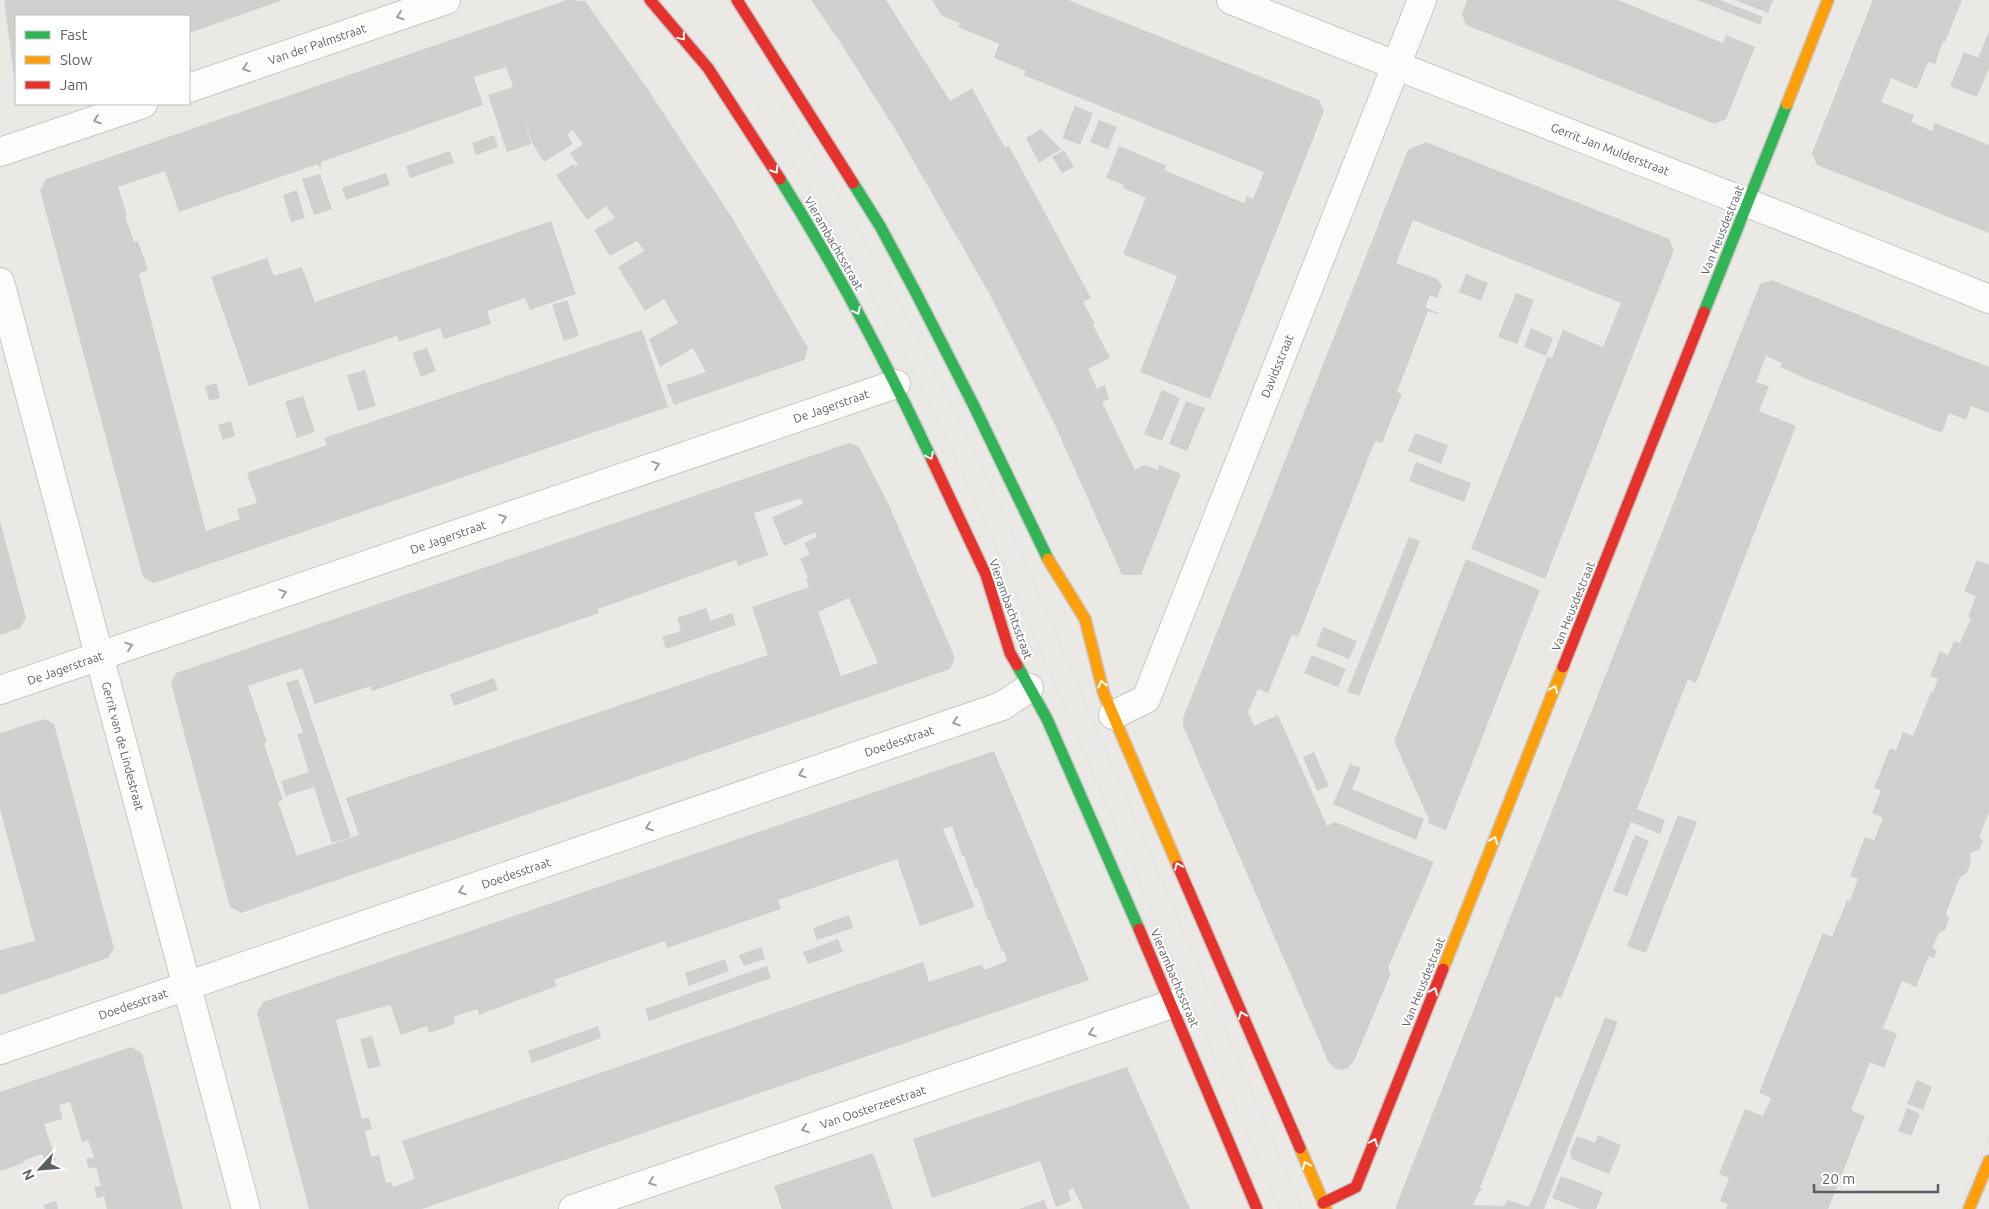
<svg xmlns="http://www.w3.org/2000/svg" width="1989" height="1209" font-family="Ubuntu,sans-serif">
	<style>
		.building { fill: #d2d0cf; fill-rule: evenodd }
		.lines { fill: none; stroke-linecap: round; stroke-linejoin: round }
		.street-casing { stroke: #c7c7c6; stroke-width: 30 }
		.fast-casing { stroke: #c7c7c6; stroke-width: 14 }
		.slow-casing { stroke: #c7c7c6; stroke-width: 14 }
		.jam-casing { stroke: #c7c7c6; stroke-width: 14 }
		.street { stroke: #fcfcfb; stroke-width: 28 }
		.fast { stroke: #30b455; stroke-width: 11 }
		.slow { stroke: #ff9f0a; stroke-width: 11 }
		.jam { stroke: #e5322d; stroke-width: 11 }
		.tram { stroke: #e1e1e1; stroke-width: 1 }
		.oneway { stroke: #9c9ea0 }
		.oneway2 { stroke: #fff }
		.labels { text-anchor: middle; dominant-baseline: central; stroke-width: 4; stroke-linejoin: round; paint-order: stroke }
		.street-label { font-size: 12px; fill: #5c6063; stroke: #fff }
	</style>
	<rect width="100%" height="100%" fill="#ebe9e6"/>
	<!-- building -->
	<path class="building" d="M4,0H283L189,33V16H16L15,83Z
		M567,0L585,1L645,85L734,221L808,348L804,360L674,405L666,385L706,372L693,348L660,367L649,339L678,323L664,299L645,311L618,267L644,251L637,241L610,256L594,230L615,218L606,206L587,220L556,175L574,164L575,167L578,165L570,153L583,144L573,130L567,134L573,144L544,162L531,141L522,112L531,144L507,152L488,95L513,87L506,67L474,77L483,105L321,162V171L318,164L179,212L165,171L118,187L127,215L125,216L134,242L138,241L148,270L139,274L206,531L240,519L237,509L257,503L247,473L327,445L324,438L642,330L668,407L154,583L143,577L40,190L46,179Z
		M811,0H886L950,101L972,88L1005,148L1009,146L1091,298L1083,302L1095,324L1093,325L1110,358L1088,369L1097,389L1105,385L1109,399L1102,402L1135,470L1144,465L1158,470L1159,465L1181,474L1141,575H1122L1055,425L989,293L898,134L842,45Z
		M932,0H1068L1319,100L1324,111L1210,399L1140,372L1177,276L1123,254L1146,198L1123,188L1124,185L1106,178L1119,146L1167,166L1164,170L1244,203L1247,196L1253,199L1264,172L1023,75L1026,71L994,58L999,44L958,27L960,23L942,16Z
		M1467,0H1618L1723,43L1726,35L1755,47L1726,119L1715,124L1466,25L1462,14Z
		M1697,0H1720L1763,17L1760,25Z
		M1735,0H1773L1768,13Z
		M1873,0H1962L1945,42L1943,41L1935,64L1928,62L1917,89L1891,78L1881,102L1914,115L1911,122L1932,131L1935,123L1989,145V233L1817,165L1812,153Z
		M1989,31V68L1977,97L1950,86L1964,52L1978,58Z
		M1075,106L1093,113L1080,145L1062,138Z
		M1099,120L1117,127L1108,149L1090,142Z
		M1041,129L1061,149L1039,163L1026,138Z
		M494,135L498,147L476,155L472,143Z
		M1426,142L1669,239L1674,250L1545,579L1471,549L1548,356L1552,358L1563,330L1603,347L1621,303L1413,220L1396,263L1437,279L1442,286L1437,298L1430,295L1425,307L1438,313V314L1428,311L1397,392L1402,394L1382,443L1375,441L1298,637L1292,634L1268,693L1258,689L1248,712L1254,726L1278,715L1327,826L1335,822L1434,862L1388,968L1391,973L1354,1061L1348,1068L1341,1070L1334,1068L1328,1061L1193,749L1183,726V718L1408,150Z
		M1064,150L1074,167L1062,173L1052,157Z
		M450,151L454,163L410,178L406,166Z
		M386,173L390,185L346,200L342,188Z
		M320,174L332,209L314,215L302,179Z
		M297,190L305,218L291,222L283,195Z
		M551,221L576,294L530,310L525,298L487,311L491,324L444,339L440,328L399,342L397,336L249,386L211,277L267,258L274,276L302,267L315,302Z
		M1466,274L1488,283L1481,301L1459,292Z
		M1772,280L1989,367V413L1971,406L1966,420L1949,413L1942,433L1807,379L1780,367L1782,363L1766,356L1756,382L1769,386L1759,411L1796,426L1696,683L1688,679L1637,809L1665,820L1660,834L1631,822L1561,998L1556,996L1480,1188L1483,1189L1482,1191L1480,1190L1473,1205L1504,1206L1508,1200L1529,1207L1605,1017L1618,1022L1544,1209H1396V1206L1760,284Z
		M1516,293L1534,300L1517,344L1498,337Z
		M567,300L579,336L564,341L552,305Z
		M1531,328L1553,338L1546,356L1524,347Z
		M427,348L436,371L421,377L412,353Z
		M365,370L376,406L358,411L347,375Z
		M217,383L220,398L209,401L205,386Z
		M1162,390L1180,398L1162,441L1144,434Z
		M303,396L315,432L297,438L285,402Z
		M1186,401L1205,408L1187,451L1169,444Z
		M231,421L235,436L223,440L218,425Z
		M1415,433L1448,445L1441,464L1408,451Z
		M849,443L859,447L888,503L955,658L950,669L241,913L230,907L171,683L176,673ZM801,498L803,504L772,517L784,546L815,532L817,537L804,543L810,554L800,559L808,577L806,578L809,587L752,607L768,655L346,798L359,835L297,856L278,802L283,800L264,744L267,742L248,686L302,668L315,704L371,686L372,691L433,670L599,613L598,609L736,560L738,566L768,555L754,513ZM849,598L878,663L841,676L818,612Z
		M1416,462L1471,483L1464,502L1409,481Z
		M0,521L26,618L20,628L0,635Z
		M1409,537L1420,541L1359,696L1347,692Z
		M1466,559L1540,590L1446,830L1428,823L1429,820L1394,741Z
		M1977,560L1989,565V812L1979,838L1983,840L1979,850L1974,851L1973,853L1970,852L1971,862L1966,874L1960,877L1946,913L1949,919L1945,930L1939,933L1932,948L1937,950L1934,958L1929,956L1916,987L1902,981L1883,1028L1897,1034L1884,1068L1870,1062L1851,1110L1865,1116L1828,1209H1726L1728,1204L1720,1201L1729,1178L1719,1174L1745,1109L1763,1116L1771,1098L1759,1093L1775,1052L1823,933L1832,937L1847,900L1850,901L1858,879L1850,876L1865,837L1874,840L1883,818L1872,813L1881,790L1874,788L1890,748L1896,750L1903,732L1913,736L1931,692L1933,693L1938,679L1930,676L1940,651L1948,655L1954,641L1960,643L1971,618L1968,617L1976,596L1964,591Z
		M706,608L711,621L732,613L736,625L666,649L662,637L681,631L677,618Z
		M1323,627L1357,641L1349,659L1316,646Z
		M1312,655L1346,669L1338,687L1304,673Z
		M494,678L498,690L454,706L450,694Z
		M298,679L351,837L332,843L314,787L286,796L281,781L309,772L297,734L303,733L286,683Z
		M44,719L54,724L114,948L108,958L0,995V950L35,941L0,809V733Z
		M994,751L1089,980L422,1209H309L257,1013L263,1002ZM952,826L962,856H964L975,888L977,887L988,920H990L1002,952L1004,951L1007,961L984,970L982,964L929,982L923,962L402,1141L415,1179L393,1187L391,1182L386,1183L379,1155L371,1157L365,1131L372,1129L369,1117L362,1119L336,1020L390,1005L401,1035L427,1026L429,1033L455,1024L453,1017L477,1009L480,1016L481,1014L557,986L554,980L665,941L667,948L781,909L778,900L897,859L920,926L975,907L943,829Z
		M1314,752L1329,786L1317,791L1303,757Z
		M1350,764L1361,768L1352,789L1424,819L1416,840L1333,804Z
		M1678,815L1697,822L1646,953L1627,946Z
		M1635,835L1649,841L1627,896L1613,891Z
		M849,915L853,928L817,940L813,928Z
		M838,939L843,952L808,964L803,952Z
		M761,947L765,959L744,966L739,955Z
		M725,959L729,971L689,986L685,973Z
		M767,966L771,978L649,1021L645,1009Z
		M598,1026L601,1038L532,1063L528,1051Z
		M372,1036L381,1066L368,1069L360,1039Z
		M131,1047L142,1053L183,1209H107L104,1196L97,1198L94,1187L101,1186L96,1167L89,1169L86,1159L94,1157L88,1140L82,1142L70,1102L59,1105L63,1119L44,1124L56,1160L46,1163L42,1154L23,1161L24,1163L0,1171V1092Z
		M1127,1067L1190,1209H1083L1073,1188L1068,1190L1071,1201L1056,1207L1040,1161L932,1198L913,1139Z
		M1917,1080L1932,1087L1923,1110L1907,1104Z
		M1907,1108L1920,1114L1911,1136L1898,1131Z
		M1598,1135L1621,1145L1609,1174L1572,1159L1570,1152L1577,1136L1595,1143Z
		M873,1153L893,1209H782L774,1186Z
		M1561,1176L1603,1192L1596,1209H1580L1552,1198Z
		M1044,1200L1048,1209H1019Z
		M56,1201L58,1209H45L43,1205Z"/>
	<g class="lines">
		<!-- street casing -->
		<g class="street-casing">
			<path id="street" d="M1231,0C1483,101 1737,197 1989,299
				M189,88L446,0
				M0,152L143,104
				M0,282L246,1209
				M0,690L896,384
				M1113,715L1146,699L1422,0
				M0,1050L1002,706L1029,688
				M573,1209L1172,1004"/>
		</g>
		<!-- fast casing -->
		<g class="fast-casing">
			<path id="fast" d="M780,179C837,269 887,364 932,460
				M853,183L880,226L915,291L973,404L1048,559
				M1704,312L1787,104
				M1017,665L1047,719L1139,929"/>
		</g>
		<!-- slow casing -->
		<g class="slow-casing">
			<path id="slow" d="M1787,104L1828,0
				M1048,559L1085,619L1104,694L1178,866
				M1443,969L1563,667
				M1300,1148L1326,1209
				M1969,1209L1989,1161"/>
		</g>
		<!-- jam casing -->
		<g class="jam-casing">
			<path id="jam" d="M650,0L708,68L780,179
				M737,0L853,183
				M932,460L986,575L1010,653L1017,665
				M1563,667L1704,312
				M1178,866L1300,1148
				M1139,929L1257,1209
				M1323,1203L1356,1187L1443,969"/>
		</g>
		<!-- street -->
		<use href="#street" class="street"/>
		<!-- fast -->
		<use href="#fast" class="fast"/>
		<!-- slow -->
		<use href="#slow" class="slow"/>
		<!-- jam -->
		<use href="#jam" class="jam"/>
		<!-- tram -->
		<path class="tram" d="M685,0C768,119 845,241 912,370C969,480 1017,596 1066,710C1137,876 1208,1043 1280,1209
			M710,0C803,131 886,269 956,413C1008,518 1053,627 1099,735C1168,893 1234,1051 1302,1209
			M1959,1209L1989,1137
			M1977,1209L1989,1180"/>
	</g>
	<!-- one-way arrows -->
	<defs><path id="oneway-chevron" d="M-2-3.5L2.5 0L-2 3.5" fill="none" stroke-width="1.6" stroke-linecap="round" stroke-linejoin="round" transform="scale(1.25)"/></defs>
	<g class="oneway">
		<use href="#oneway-chevron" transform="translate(400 16) rotate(161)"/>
		<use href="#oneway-chevron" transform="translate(246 68) rotate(161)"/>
		<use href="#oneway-chevron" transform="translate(97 120) rotate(161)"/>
		<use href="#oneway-chevron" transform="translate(656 465) rotate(-19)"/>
		<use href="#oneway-chevron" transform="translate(503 518) rotate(-19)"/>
		<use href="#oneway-chevron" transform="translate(283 593) rotate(-19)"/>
		<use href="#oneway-chevron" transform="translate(129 646) rotate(-19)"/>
		<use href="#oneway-chevron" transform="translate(956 722) rotate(161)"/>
		<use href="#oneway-chevron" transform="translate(802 774) rotate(161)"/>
		<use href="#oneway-chevron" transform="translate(649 827) rotate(161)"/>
		<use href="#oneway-chevron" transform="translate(462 891) rotate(161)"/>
		<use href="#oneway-chevron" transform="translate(1092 1033) rotate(161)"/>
		<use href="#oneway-chevron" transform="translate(805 1129) rotate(161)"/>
		<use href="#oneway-chevron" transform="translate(652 1182) rotate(161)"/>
	</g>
	<g class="oneway2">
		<use href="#oneway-chevron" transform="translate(682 37) rotate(50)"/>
		<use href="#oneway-chevron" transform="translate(775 170) rotate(58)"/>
		<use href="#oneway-chevron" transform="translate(857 311) rotate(62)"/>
		<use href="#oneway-chevron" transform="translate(930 456) rotate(65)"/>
		<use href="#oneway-chevron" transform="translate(1102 684) rotate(-104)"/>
		<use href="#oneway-chevron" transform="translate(1554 689) rotate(-68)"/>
		<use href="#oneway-chevron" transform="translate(1494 840) rotate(-68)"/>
		<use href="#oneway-chevron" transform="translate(1178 866) rotate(-113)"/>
		<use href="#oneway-chevron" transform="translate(1434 991) rotate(-68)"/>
		<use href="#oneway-chevron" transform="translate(1242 1015) rotate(-113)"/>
		<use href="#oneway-chevron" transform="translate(1374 1142) rotate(-68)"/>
		<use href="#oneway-chevron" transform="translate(1306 1165) rotate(-113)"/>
	</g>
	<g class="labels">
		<!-- street labels -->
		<g class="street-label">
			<text transform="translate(317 44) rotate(-19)">Van der Palmstraat</text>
			<text transform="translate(1610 149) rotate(21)">Gerrit Jan Mulderstraat</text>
			<text transform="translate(1722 230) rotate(-68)">Van Heusdestraat</text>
			<text transform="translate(834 243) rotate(60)">Vierambachtsstraat</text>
			<text transform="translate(1277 366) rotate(-68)">Davidsstraat</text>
			<text transform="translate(831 406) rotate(-19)">De Jagerstraat</text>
			<text transform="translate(448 537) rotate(-19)">De Jagerstraat</text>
			<text transform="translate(1573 606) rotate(-68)">Van Heusdestraat</text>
			<text transform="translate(1011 609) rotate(70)">Vierambachtsstraat</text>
			<text transform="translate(65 668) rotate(-19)">De Jagerstraat</text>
			<text transform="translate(899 741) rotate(-19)">Doedesstraat</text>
			<text transform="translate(123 746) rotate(75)">Gerrit van de Lindestraat</text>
			<text transform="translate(516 873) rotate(-19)">Doedesstraat</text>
			<text transform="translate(1175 978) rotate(67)">Vierambachtsstraat</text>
			<text transform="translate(1423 982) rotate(-68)">Van Heusdestraat</text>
			<text transform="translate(133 1004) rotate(-19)">Doedesstraat</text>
			<text transform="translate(873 1107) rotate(-19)">Van Oosterzeestraat</text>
		</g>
	</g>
	<!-- legend -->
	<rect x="15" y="15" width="175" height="90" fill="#ffffff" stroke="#bebfc1"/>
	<rect x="25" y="31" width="25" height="8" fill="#30b455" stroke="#bebfc1"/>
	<text x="60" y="40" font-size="15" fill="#5c6063">Fast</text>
	<rect x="25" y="56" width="25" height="8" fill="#ff9f0a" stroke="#bebfc1"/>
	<text x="60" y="65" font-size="15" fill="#5c6063">Slow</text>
	<rect x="25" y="81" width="25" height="8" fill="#e5322d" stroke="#bebfc1"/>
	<text x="60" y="90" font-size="15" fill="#5c6063">Jam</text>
	<!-- north arrow -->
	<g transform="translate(40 1169) rotate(244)" stroke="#ffffff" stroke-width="4" paint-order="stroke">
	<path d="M0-4L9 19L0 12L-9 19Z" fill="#5c6063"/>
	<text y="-8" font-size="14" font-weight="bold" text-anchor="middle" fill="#5c6063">N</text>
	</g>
	<!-- scale -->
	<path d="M1814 1184v8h124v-8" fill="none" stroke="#5c6063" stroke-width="2.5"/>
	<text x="1822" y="1184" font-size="15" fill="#5c6063" stroke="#ffffff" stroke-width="4" paint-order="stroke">20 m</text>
</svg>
